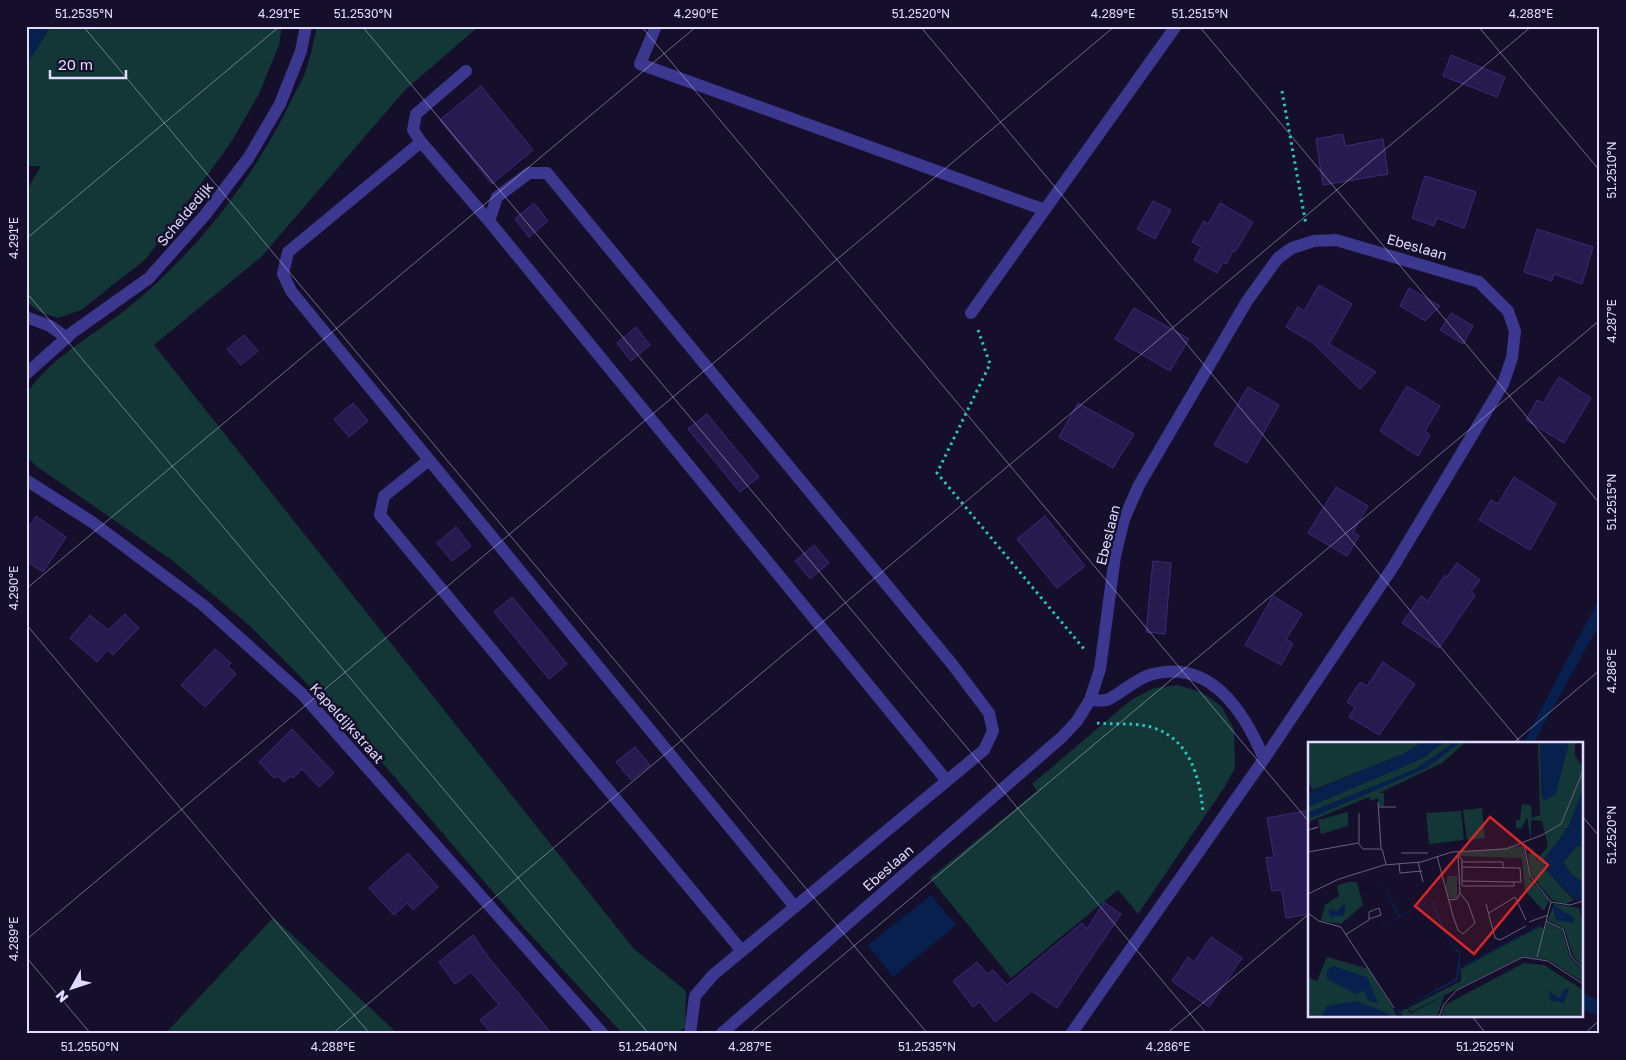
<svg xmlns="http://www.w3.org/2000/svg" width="1626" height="1060" viewBox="0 0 1626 1060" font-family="'Golos Text',sans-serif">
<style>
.green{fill:#123736}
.water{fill:#07204e}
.building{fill:#261a4f;stroke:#3c2a7c}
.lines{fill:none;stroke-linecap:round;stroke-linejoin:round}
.path{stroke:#28c6bf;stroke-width:3;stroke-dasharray:2.5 4;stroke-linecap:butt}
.minor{stroke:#3c378f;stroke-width:12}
.ticks{fill:none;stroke:#e0dbff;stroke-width:1;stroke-opacity:0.45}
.labels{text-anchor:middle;stroke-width:5;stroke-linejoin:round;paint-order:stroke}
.street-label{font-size:14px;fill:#e0dbff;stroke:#150f2c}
.inset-road{fill:none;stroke:#666180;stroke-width:1}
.view{fill:#d62828;fill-opacity:0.15;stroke:#d62828;stroke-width:2.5}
.inset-edge{fill:none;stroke:#e0dbff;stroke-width:2.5}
.neatline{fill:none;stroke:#e0dbff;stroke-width:2}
.ticks-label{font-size:12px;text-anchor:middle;fill:#e0dbff}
</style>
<rect width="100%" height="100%" fill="#150f2c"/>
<path class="green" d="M51,26H282L279,45L259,94L230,144L146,259L81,310L58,318L40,312L26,302V191L41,166H26V65Z
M317,26H479L405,90L261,257L154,345L634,949L686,991L685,1027L677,1034H623L524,928L361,738L251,627L173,561L36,466L26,456V394C51,358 90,337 124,311C193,256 250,184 289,105C295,92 303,80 307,67C311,54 314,40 317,26Z
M1178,685L1201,692L1221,706L1234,729L1235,768L1224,788L1138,914L1118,890L1011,978L930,878L1037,791L1032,784L1131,700L1154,688Z
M273,918H274L398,1034H165Z"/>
<path class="water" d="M26,26H51L26,65Z
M1600,597V623L1533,744H1523Z
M931,895L956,925L893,977L868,945Z
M1582,993L1600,1000V1016L1582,1009Z"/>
<path class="building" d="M1451,55L1505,77L1497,97L1443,76Z
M481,86L533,150L492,184L440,120Z
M1343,134L1345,146L1383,139L1388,174L1323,185L1316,139Z
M1425,176L1476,192L1464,228L1437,218L1434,226L1412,218Z
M1153,201L1171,210L1155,239L1137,229Z
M534,203L548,221L529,237L515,219Z
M1220,203L1253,222L1235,252L1233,251L1226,264L1223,262L1217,273L1194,260L1201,247L1192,242L1204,221L1208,224Z
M1537,229L1593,247L1582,284L1554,274L1552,281L1524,272Z
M1319,285L1352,304L1329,344L1376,372L1360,389L1313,343L1286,327L1298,307L1304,311Z
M1409,288L1440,306L1425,321L1400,306Z
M1134,308L1189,339L1170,371L1115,339Z
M1451,313L1473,326L1463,344L1440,330Z
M636,327L650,345L631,361L617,343Z
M244,335L258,351L241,365L227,349Z
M1559,377L1591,398L1564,443L1526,420L1537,400L1543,403Z
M1407,386L1440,406L1425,431L1430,435L1418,456L1380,431Z
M1248,387L1279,405L1247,463L1214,445Z
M353,403L368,421L349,437L334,419Z
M1078,403L1134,434L1113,468L1059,437Z
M707,414L759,477L740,492L688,429Z
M1514,477L1556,504L1530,550L1479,520L1491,500L1498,504Z
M1336,487L1368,506L1353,532L1359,536L1347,556L1308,533Z
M36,516L66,537L43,572L26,561V531Z
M1045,516L1085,566L1057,588L1017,539Z
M456,527L471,546L452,561L437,543Z
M814,545L829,563L810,579L795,561Z
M1153,561L1171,563L1165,634L1146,632Z
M1457,563L1480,580L1471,592L1475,595L1439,648L1402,623L1421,596L1428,601L1445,575L1447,577Z
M1273,596L1302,614L1286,639L1293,644L1281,665L1245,645Z
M512,597L567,664L549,679L494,612Z
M125,614L139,628L113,655L107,650L97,662L70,638L90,615L108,630Z
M215,649L231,663L228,666L236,674L205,707L181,685Z
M1383,662L1415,684L1379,735L1349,717L1355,707L1347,702L1360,682L1367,686Z
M292,729L334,773L319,787L302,769L293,778L291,776L284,782L277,776L274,778L259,762Z
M635,747L650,765L631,780L616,762Z
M1310,810V914L1286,918L1282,892L1280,890L1272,891L1266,858L1274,857L1267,818Z
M408,853L438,887L413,910L407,903L394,915L369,888Z
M1104,902L1121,914L1057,1008L1032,991L995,1022L980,1002L973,1007L953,981L977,962L987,974L993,970L1007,985L1082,923L1087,929Z
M473,935L489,958L552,1034H492L480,1020L499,1005L471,972L455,984L439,962Z
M1211,937L1242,958L1209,1007L1172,981L1188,957L1194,962Z"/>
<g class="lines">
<path class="path" d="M1282,91L1306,225
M978,330L990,364L937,473L1084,649
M1097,723C1116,725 1136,722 1154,728C1190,740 1200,778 1203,812"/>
<path class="minor" d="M656,26L640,64L1045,210
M421,142L413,130L416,114L466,71
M489,221L421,142L288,252L283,274L291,291L795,907
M971,313L1176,26
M26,317L50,326L67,338
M26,374L73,332L149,278L205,215L249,157L280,104L301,51L306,26
M429,460L384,496L380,515L742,951
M26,480L92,522L203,605L302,694L603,1034
M1090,700C1095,700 1101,701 1106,700C1116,698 1137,677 1153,674C1212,659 1245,713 1264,759
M690,1034L695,996L713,975L984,750L993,731L989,713L952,664L547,173H529L497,197L489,221L947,781
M721,1034L1062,737L1077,721L1090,700L1100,669L1115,556L1124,519L1139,485L1247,301L1278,258L1292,248L1314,241L1336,240L1479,282L1508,311L1515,331L1512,358L1503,384L1393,567L1264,759L1071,1034"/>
</g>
<path class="ticks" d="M83,26L928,1034M362,26L1207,1034M641,26L1310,823M920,26L1522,744M1199,26L1600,504M1478,26L1600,171M26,239L280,26M26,292L649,1034M26,589L697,26M26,624L370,1034M1512,744L1600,670M1582,816L1600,837M26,940L1115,26M26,957L91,1034M1472,1016L1486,1034M332,1034L1532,26M749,1034L1600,320M1166,1034L1310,913M1584,1034L1600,1020"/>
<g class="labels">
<g class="street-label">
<text transform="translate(185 214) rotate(-50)" y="5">Scheldedijk</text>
<text transform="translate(1417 247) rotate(16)" y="5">Ebeslaan</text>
<text transform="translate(1108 535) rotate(-76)" y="5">Ebeslaan</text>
<text transform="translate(347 723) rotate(48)" y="5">Kapeldijkstraat</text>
<text transform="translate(888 868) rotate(-41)" y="5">Ebeslaan</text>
</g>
</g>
<g transform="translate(1308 742)">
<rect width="275" height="275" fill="#150f2c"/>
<path d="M0,0H115L95,12L5,48L0,39ZM136,0H147L108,27L0,71V65L115,16ZM152,0H158L134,21L71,51H76V64H71L70,56L63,59L61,55L0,80V77L118,26ZM230,0H232L234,55L247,53L261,0H267V13L275,26V47L264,79L249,101L238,128L266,158L258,162L244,158L223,133L220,113L225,109L222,100L229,118L240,104L234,79L223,78V97L219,75L213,87L208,86V78H212L214,62L223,63L224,76L232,73ZM174,66L177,96L159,98L155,68ZM153,69L156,98L121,102L118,71ZM40,70V84L13,92L10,78ZM215,104L222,137L241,158L236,169L217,149L214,116L152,114L153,110ZM269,104L275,105V140L264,133L255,120ZM140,134H149V156H141L138,144ZM40,140H49L55,163L33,182L13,179L17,163L31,154L29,144ZM246,162L271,166L275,183V226L265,213L256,186L240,178ZM239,180L254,188L262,215L275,229V240L241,218L215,214L103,270L100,266L153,239V227L231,184L236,187ZM19,215L61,227L90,275H0V235L9,239ZM216,221L236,223L275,248V275H133L137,263ZM136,254L129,275H95L92,270L99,266L102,272Z" fill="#123736"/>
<path d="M115,0H136L115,16L0,65V51L95,12ZM147,0H152L118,26L0,77V71L108,27ZM232,0H261L247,53L235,60ZM275,47V105L269,104L255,120L264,133L275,140V156L269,159L238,128L236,122V116L260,86ZM74,139L92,174L117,161L125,159L137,191L148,207L152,208V225L232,183V185L153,226L149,239L92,268V275L87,266L90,269L148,236L151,210L148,209L136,191L123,159L44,200L75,184L74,181L76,183L90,175L74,140L66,142ZM35,162L38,163L36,173L22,175L21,167L30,169ZM245,163L265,175L266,181L248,178ZM25,224L59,235L70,261L61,259L56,249L48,252L19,237V228ZM256,247H261L256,261L243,259L241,249L251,256ZM48,259L81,272L84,275H13L19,264Z" fill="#07204e"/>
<path class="inset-road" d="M70,60L73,106M70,65H88M51,71V101M0,88L10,85L4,87M216,102L222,134L243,160L229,215M0,110L50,101L55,107H74L78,122M93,111H120M150,112L154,118V143L155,144H206V140L154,139M129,114L145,174L150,188L155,192L167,181L160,161L152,151M110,120L115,140M154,120H195V126M91,122L92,131L114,129M154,125L212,126L213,140H206M0,152L31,137L76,123L113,120L144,110L198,107L234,93L253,82L275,29M141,158L149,157L152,151L150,113M243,160L262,163L275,159M178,162L187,196L192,198L218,184M0,171L11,179L33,185L86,266M181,171L207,155L218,178M238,179L255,187L263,214L275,227M221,180L240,173M37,193L61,178V170L71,166L73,173L61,177M131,275L136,262L149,248L215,215L240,219L275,242"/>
<path class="view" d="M182,75L240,123L166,212L107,164Z"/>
<rect width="275" height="275" class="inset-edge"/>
</g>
<rect width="1626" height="1060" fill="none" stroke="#150f2c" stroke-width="55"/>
<g transform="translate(72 988) rotate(230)" stroke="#150f2c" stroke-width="4" paint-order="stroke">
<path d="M0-4L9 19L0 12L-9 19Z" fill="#e0dbff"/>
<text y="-8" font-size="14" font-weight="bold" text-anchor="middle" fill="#e0dbff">N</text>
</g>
<path d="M50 70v8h76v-8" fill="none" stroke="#e0dbff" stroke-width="2.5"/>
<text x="58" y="70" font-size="15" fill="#e0dbff" stroke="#150f2c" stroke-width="4" paint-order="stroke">20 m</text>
<rect x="28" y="28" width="1570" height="1004" class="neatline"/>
<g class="ticks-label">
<text x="84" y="18">51.2535°N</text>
<text x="279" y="18">4.291°E</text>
<text x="363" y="18">51.2530°N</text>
<text x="696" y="18">4.290°E</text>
<text x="921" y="18">51.2520°N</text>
<text x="1113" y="18">4.289°E</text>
<text x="1200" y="18">51.2515°N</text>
<text x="1531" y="18">4.288°E</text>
<text transform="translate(1612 170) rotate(-90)" y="4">51.2510°N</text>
<text transform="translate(14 238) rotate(-90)" y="4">4.291°E</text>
<text transform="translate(1612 321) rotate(-90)" y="4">4.287°E</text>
<text transform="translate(1612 502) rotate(-90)" y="4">51.2515°N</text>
<text transform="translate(14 588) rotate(-90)" y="4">4.290°E</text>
<text transform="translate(1612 671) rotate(-90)" y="4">4.286°E</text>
<text transform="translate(1612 835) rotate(-90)" y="4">51.2520°N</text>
<text transform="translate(14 939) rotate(-90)" y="4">4.289°E</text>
<text x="90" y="1051">51.2550°N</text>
<text x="333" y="1051">4.288°E</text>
<text x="648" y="1051">51.2540°N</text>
<text x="750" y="1051">4.287°E</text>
<text x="927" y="1051">51.2535°N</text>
<text x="1168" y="1051">4.286°E</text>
<text x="1485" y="1051">51.2525°N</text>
</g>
</svg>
